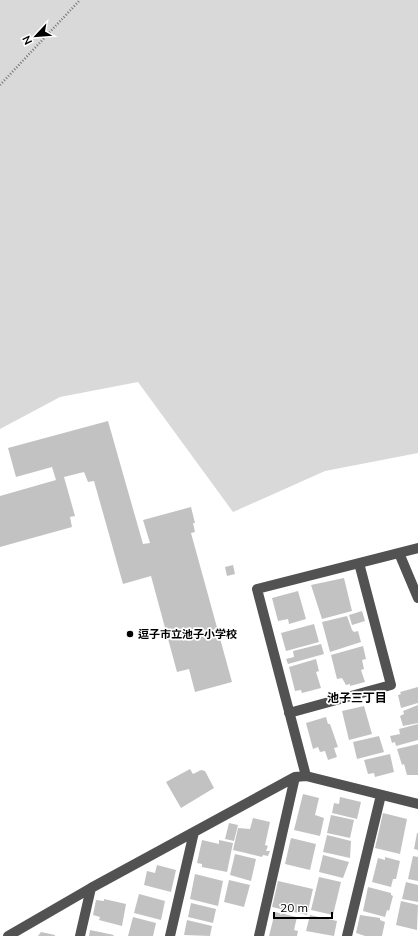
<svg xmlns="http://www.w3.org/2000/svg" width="418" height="936" viewBox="0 0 418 936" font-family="Mulish,'Noto Sans JP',sans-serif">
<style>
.green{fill:#d9d9d9}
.building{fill:#c2c2c2}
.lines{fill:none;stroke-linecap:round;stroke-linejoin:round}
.path{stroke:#747474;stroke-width:2.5;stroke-dasharray:1 2;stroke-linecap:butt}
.minor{stroke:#525252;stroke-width:10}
.poi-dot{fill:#000;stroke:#fff;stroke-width:1.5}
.labels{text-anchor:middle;stroke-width:3.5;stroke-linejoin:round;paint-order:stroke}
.poi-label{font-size:11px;font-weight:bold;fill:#000;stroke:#fff;text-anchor:start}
.neighbourhood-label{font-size:12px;font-weight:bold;fill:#000;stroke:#fff}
</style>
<rect width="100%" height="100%" fill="#fff"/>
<path class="green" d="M0,0H418V453L325,471L233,512L138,382L60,397L0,429Z"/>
<path class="building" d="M108,421L143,544L150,543L143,520L191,507L195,523H193L195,532L191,533L232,682L195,692L189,669L177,672L151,576L123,584L94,481L88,482L84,472L64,477L75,516L70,517L72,527L0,547V496L56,480L52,467L16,477L8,448Z
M233,565L235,574L227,576L225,567Z
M344,578L352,611L322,619L311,585Z
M298,591L306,619L289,624L288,619L278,621L272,598Z
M362,611L365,621L352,625L349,615Z
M347,616L352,630L354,632L358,631L361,642L330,652L322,622Z
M314,624L319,642L286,651L281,633Z
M321,644L324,654L288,664L286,659L294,657L293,651Z
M363,646L366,659L362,660L364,669L361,670L365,682L350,686V684L346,685L342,678L337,679L331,655Z
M316,659L319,671L316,672L321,688L302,693L301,690L295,691L289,667Z
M418,687V703L401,708L398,695L401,694L400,692Z
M418,705V723L403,726L400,716L404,714L403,711Z
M364,706L372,734L349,740L342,711Z
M326,717L328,724H330L338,747L334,748L337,757L328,760L325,751L320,752L318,747L313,749L306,723Z
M418,724V740L396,746L395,742L392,743L390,736L400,734L399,729Z
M379,736L384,752L357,759L353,742Z
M418,744V775H407L404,764L402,765L397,749Z
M390,754L394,772L375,777L374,773L368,774L364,760Z
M190,769L193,774L201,770L205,771L214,788L181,808L166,782Z
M303,794L319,798L315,815L324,818L320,836L294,830Z
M340,797L361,802L357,819L332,813L334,803L339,804Z
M383,813L407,819L400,854L375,848Z
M331,815L354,820L350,838L327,833Z
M253,818L270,822L265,845L268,846L266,851H270L268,856L263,855L262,857L233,850L238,828L250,829Z
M229,823L238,825L234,841L225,839Z
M417,833H418V850L414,849Z
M327,835L351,841L350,858L323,852Z
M291,838L316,844L310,870L285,864Z
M202,840L219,844V840L233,843L227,872L202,867V864L197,863Z
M235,854L256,859L251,881L230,875Z
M323,855L349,862L343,878L319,872Z
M413,856L418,857V881L408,879Z
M385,857L400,861L396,879H393L391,887L372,882L378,858L385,860Z
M157,865L176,870L171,892L144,885L147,871L155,873Z
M195,874L223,881L218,906L190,899Z
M319,877L341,882L333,915L311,910Z
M229,880L250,885L244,907L224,902Z
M278,881L313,889L307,915L272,907Z
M406,882L418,885V902L402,899Z
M368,887L391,893V895L393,896L389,911L387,910L385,917L363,911Z
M139,894L165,901L161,920L134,913Z
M104,899L126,904L122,926L99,920L100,917L93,915L96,900L104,901Z
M401,901L418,905L417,930L396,925Z
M191,903L216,909L213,923L188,917Z
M275,912L297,917L294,930L298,931L297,936H269Z
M310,915L337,921L334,936L306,931Z
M360,915L380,918V920L385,922L382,936H365L356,933Z
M133,917L156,923L153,936H128Z
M187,920L212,926L210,936L184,935Z
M90,930L114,935L113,936H89Z
M41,932L55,935V936H38Z"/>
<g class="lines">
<path class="path" d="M0,85L80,0"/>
<path class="minor" d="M399,553L418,598
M289,713L391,685L359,563
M306,776L257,589L418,548
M8,936L91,888L295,777L306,776L418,804
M80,936L91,888
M170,936L194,832
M259,936L295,777
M347,936L381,795"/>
</g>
<circle class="poi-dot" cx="130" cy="634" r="4"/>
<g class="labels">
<g class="poi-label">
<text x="138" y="638">逗子市立池子小学校</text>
</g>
<g class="neighbourhood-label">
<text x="357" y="702">池子三丁目</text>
</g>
</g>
<g transform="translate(36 36) rotate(244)" stroke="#ffffff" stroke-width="3" paint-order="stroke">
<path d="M0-3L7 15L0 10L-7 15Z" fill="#000000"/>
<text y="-6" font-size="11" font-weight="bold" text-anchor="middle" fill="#000000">N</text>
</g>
<path d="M274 912v6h58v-6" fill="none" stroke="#000000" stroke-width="2"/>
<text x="280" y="912" font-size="12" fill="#000000" stroke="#ffffff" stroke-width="3" paint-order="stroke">20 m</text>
</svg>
